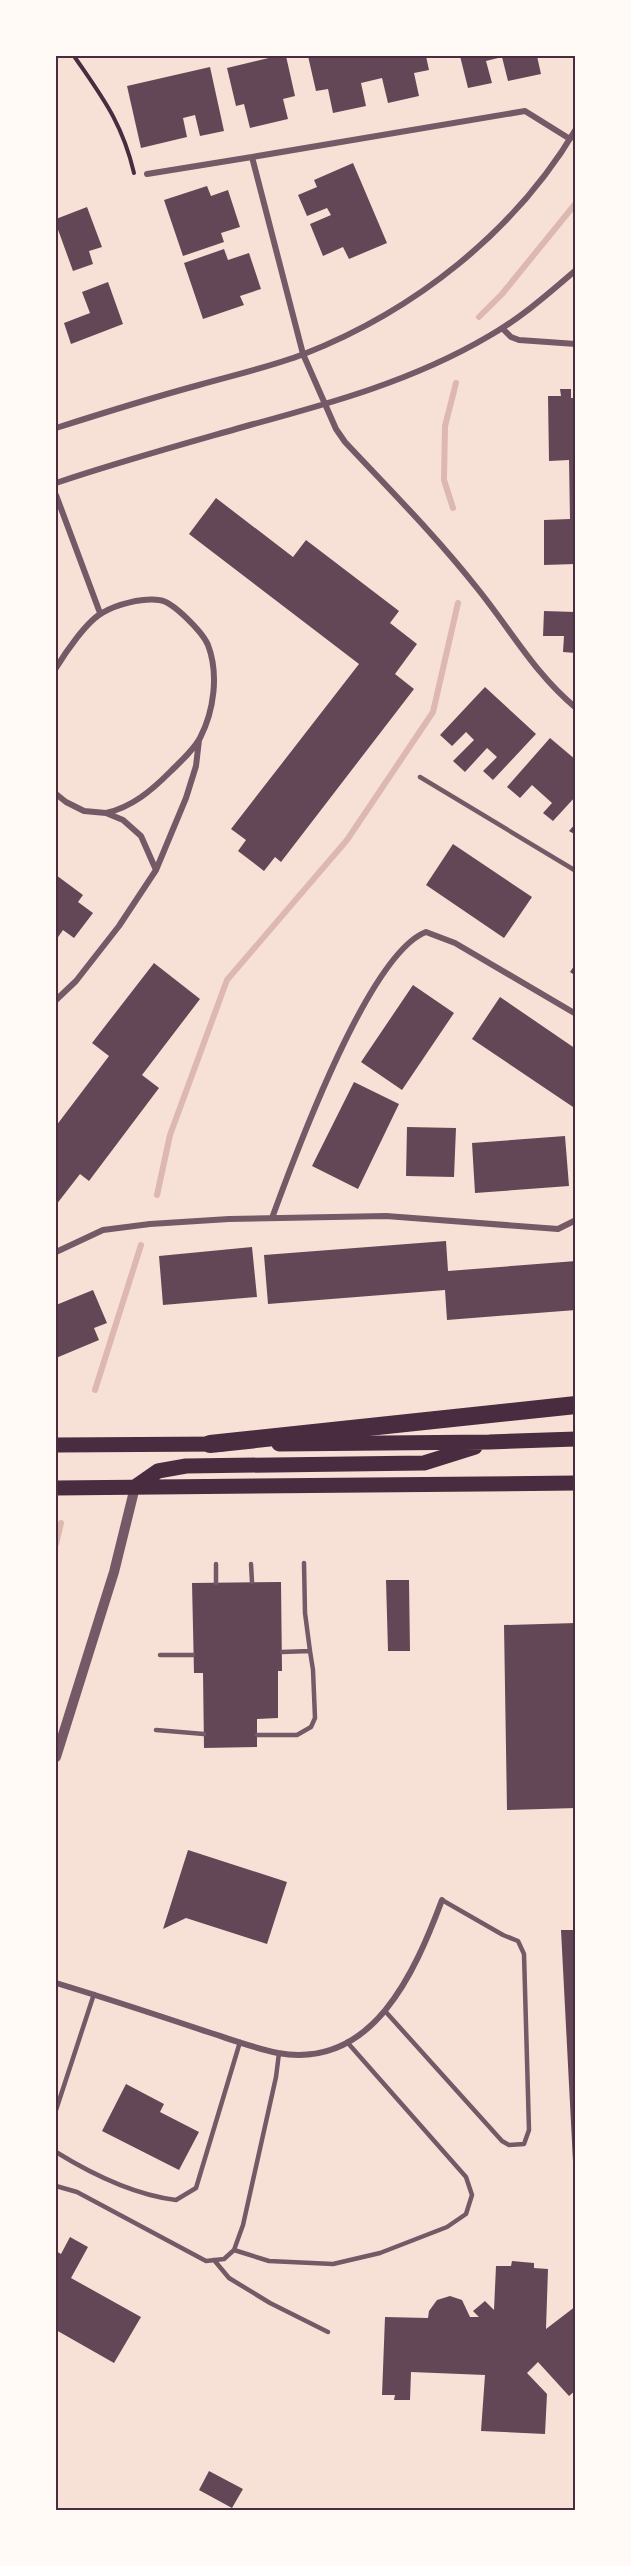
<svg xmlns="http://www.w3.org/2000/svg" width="631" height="2566" viewBox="0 0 631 2566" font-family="'Varela Round',sans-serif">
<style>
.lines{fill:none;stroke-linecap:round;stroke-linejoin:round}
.stream{stroke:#dcb8b0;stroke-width:6}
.building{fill:#644757}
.path{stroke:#4a2c40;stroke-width:4}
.service{stroke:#755966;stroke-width:4.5}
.minor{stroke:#755966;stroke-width:6}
.tertiary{stroke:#755966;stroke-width:10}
.primary{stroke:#4a2c40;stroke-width:15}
.motorway{stroke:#4a2c40;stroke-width:18}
.neatline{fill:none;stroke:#4a2c40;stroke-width:2}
</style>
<rect width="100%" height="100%" fill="#f7e1d7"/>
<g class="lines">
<path class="stream" d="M479,317L502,294L576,203
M453,508L444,480L445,426L456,383
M157,1195L170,1135L227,980L347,840L433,712L458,603
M95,1390L141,1245
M56,1544L61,1523"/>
</g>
<path class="building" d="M277,56H286L295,96L283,99L288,119L250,128L244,104L236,106L227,68Z
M308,56H426L429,70L414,73L419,96L388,103L382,78L361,83L366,106L333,113L328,89L316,91Z
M460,56H537L541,74L508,81L502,57L486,61L492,83L468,88Z
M210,67L224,131L200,136L195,115L183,118L187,137L141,148L127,86Z
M353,163L387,243L349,259L343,247L323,256L310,224L331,215L327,208L307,216L298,195L317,187L314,180Z
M207,186L211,196L228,190L240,227L221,233L224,242L183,256L164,200Z
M87,207L102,247L89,251L93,264L73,271L56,224V219Z
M224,249L228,260L249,253L261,289L240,296L244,305L203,319L184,263Z
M108,282L123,324L71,344L64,323L90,313L82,292Z
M560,389H571V398H576V564L544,565V520L570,519L569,460L549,461L548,396H561Z
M216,498L293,557L306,540L399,611L390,623L417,644L395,674L414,689L281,862L275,857L264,871L238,851L246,840L231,829L359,664L189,534Z
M544,611L576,612V653L563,652L564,636H543Z
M485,687L536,734L493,780L483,771L497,757L487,748L465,772L453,761L474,740L466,732L452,746L440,735Z
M550,738L576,760V796L553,821L543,813L552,803L532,785L520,798L507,787Z
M576,823V835L569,831Z
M453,844L532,897L504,938L426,885Z
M56,875L83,895L78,902L93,913L74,938L63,930L56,940Z
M154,963L200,999L142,1075L159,1088L89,1181L80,1174L56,1205V1126L109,1056L92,1043Z
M576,963V976L570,972Z
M413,985L454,1013L402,1090L361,1062Z
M500,997L576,1049V1109L472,1039Z
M354,1082L399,1104L358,1189L312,1166Z
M407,1127L456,1128L454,1177L406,1176Z
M565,1136L569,1186L475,1193L472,1143Z
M446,1241L448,1271L576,1261V1310L447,1320L445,1290L268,1304L264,1255Z
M252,1247L257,1297L163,1305L159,1256Z
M93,1290L107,1323L94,1328L99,1340L56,1358V1305Z
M386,1580H409L410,1651H388Z
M281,1582L282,1671H278V1718L257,1719V1747L204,1748L203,1673H194L192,1583Z
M576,1623V1808L507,1810L504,1625Z
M188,1850L287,1882L267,1944L186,1918L163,1929Z
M561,1930H576V2181H574Z
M126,2084L164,2104L160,2112L199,2132L179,2170L102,2131Z
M70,2237L88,2247L71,2278L141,2317L114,2363L56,2330V2251L61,2254Z
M512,2261L534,2263V2268L548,2269L546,2329L576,2306V2390L569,2396L538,2362L527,2373L547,2394L545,2434L481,2431L485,2375L411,2372L410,2400H394L395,2395H382L385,2317L428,2318L429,2311L437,2300L450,2296L462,2300L470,2317H479L473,2311L485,2301L494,2310L496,2266H511Z
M209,2471L243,2489L232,2508L199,2490Z"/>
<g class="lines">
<path class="path" d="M74,56C102,97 122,122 134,173"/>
<path class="service" d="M420,777L576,871
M216,1564V1583
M251,1564L252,1582
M282,1652L310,1651L305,1613L304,1563
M160,1655H193
M156,1730L204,1734
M257,1735H297L311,1727L315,1718L313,1670L310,1651
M385,2011L502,2141L509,2145L524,2144L529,2130L524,1954L518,1941L503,1935L442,1900
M56,2110L94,1994
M56,2152C90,2173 135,2195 176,2200L196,2188L240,2042
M56,2186L77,2192L206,2261L224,2259L234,2250L243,2225L276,2077L279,2053
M234,2250L269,2261L333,2264L380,2253L447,2227L466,2214L472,2195L466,2177L347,2042
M214,2260L229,2278L270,2303L328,2332"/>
<path class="minor" d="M570,139L525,111L252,157L303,354L336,429L345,442C390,490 436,536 477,588C511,630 534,673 576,708
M147,174L252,157
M502,328L511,337L519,340L576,344
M56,428C103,413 151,398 199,385C234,375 270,367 304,354C414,311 515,232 576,129
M56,483C118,462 180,445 243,427C328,404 413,381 489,336C521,318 548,294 576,270
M56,495L100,613
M56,668C65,653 87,621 102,613C117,604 142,598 159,600C173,601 203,633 208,645C219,674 214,711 200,738C193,751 180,762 170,772C151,791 132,807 106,813
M56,794L66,802L84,811L106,813L123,820L141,836L156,870
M56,1000L76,981L119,926L156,870L186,798L196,766L199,740
M272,1218C294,1158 368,954 426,932L455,943L576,1014
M56,1252L103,1230L150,1224L229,1219L386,1216L558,1229L576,1220
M56,1983C106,1998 157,2015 208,2032C230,2039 254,2048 278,2053C373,2070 415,1972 442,1900"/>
<path class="tertiary" d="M56,1757L114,1572L135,1487"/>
<path class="primary" d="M279,1444L489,1442L576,1439
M56,1445L222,1444
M135,1487L158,1471L186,1466L424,1463L475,1447
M56,1488L576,1483"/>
<path class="motorway" d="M210,1444L576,1405"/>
</g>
<rect width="631" height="2566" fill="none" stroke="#fffaf5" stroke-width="114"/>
<rect x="57" y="57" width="517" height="2452" class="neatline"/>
</svg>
